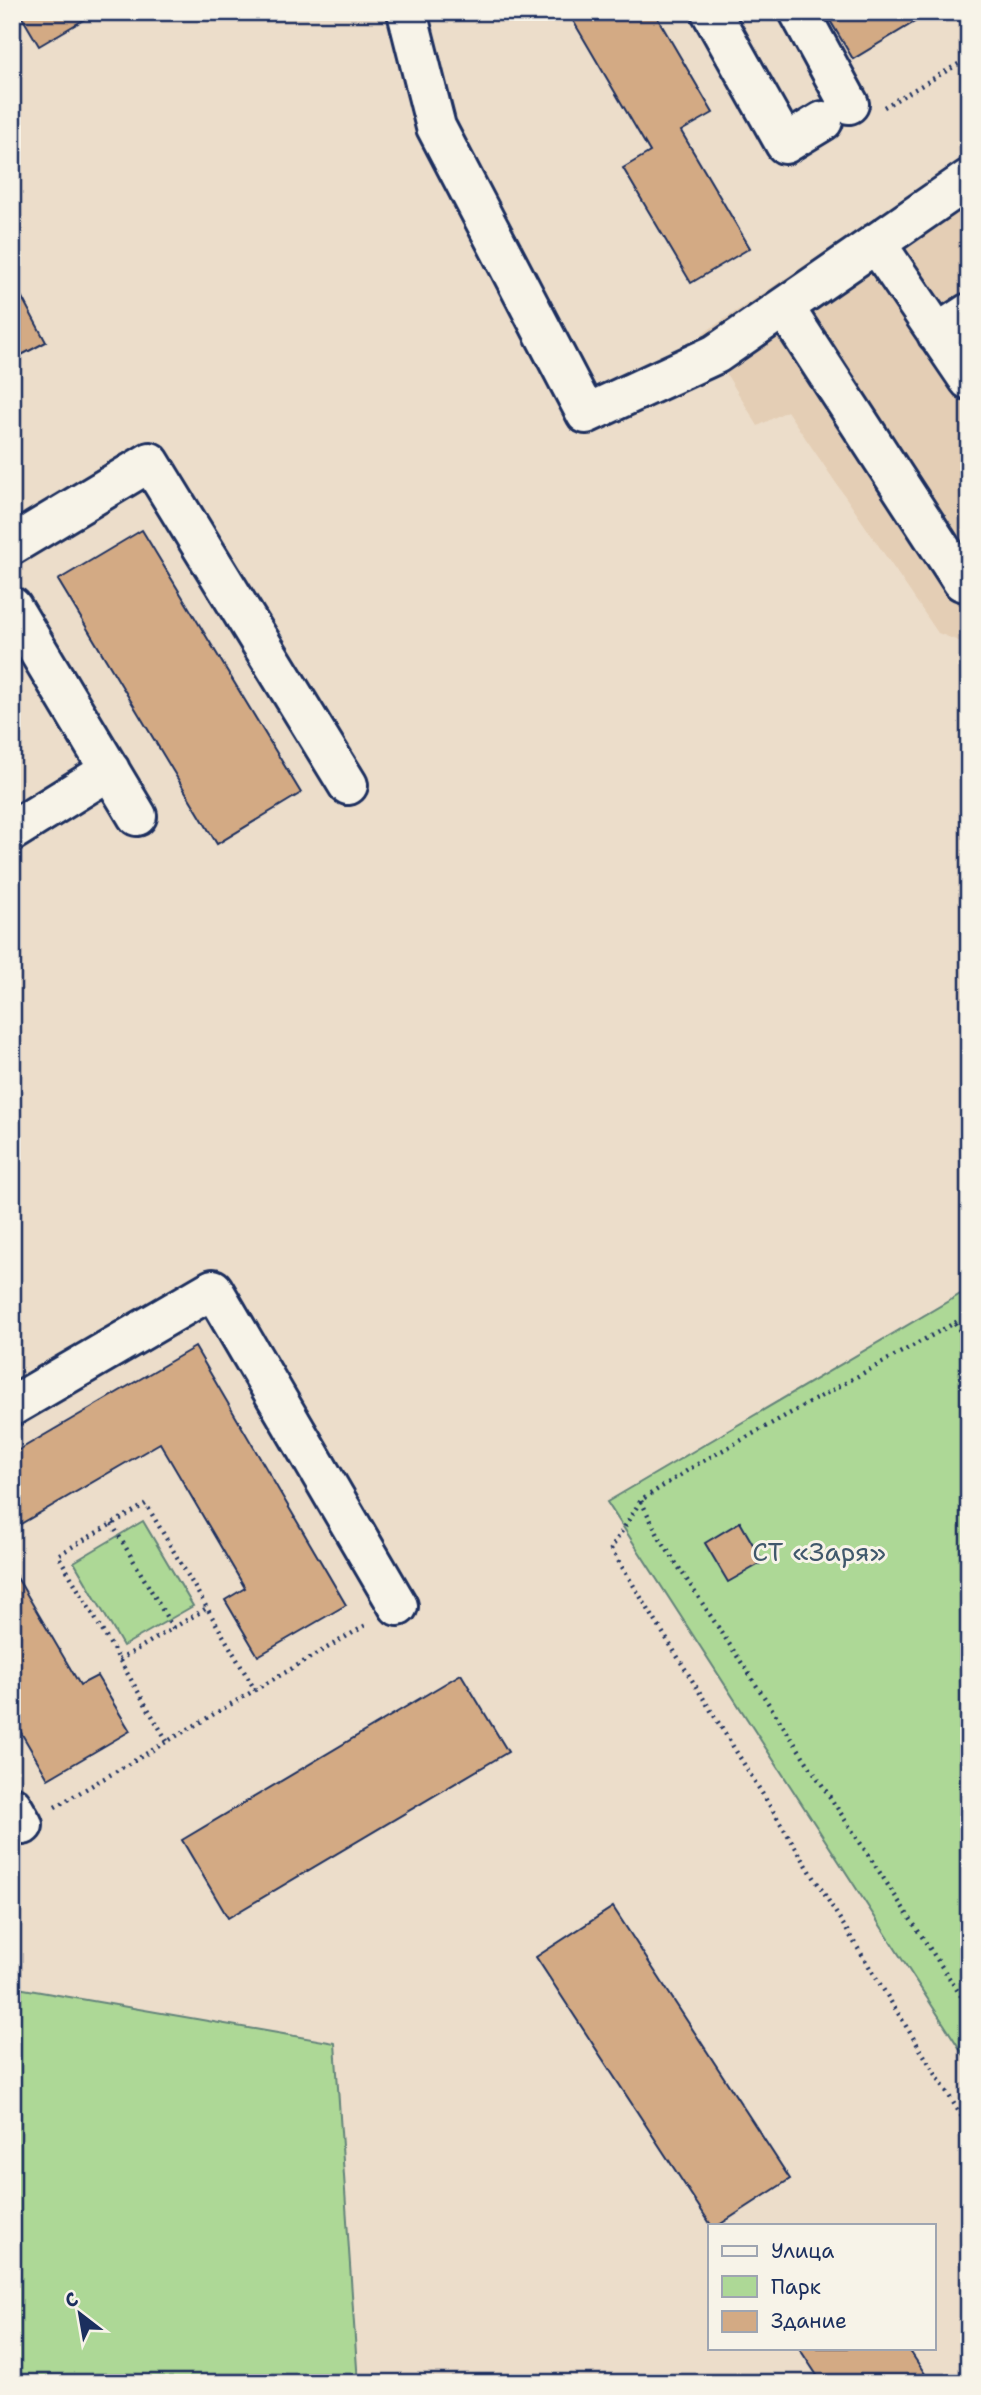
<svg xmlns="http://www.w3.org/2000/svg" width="981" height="2395" viewBox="0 0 981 2395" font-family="'Shantell Sans',sans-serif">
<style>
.built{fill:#e4ceb5}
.green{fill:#add896;stroke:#64847a;stroke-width:2}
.building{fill:#d3aa84;stroke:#1b2f5e;stroke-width:2}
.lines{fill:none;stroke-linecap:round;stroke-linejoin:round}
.minor-casing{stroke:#1b2f5e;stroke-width:44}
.path{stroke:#1b2f5e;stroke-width:4.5;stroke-dasharray:2 5;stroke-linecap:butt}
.minor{stroke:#f7f3e8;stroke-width:38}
.labels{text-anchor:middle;stroke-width:6;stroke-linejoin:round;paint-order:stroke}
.park-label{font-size:26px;fill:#40596c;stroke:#f7f3e8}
</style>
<rect width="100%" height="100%" fill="#ecddca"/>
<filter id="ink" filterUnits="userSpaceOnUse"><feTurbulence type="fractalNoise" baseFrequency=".0143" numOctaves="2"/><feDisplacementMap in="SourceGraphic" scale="14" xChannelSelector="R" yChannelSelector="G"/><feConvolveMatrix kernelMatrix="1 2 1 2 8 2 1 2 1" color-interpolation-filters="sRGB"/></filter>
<g filter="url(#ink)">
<path class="built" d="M969,156V645L938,633L787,411L758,426L702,334Z"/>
<path class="green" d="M969,1289V2063L607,1502Z
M143,1521L193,1606L123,1646L74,1562Z
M12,1987L335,2043L358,2383H12Z"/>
<path class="building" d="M19,12H94L95,13L39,46Z
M568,12H654L713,113L681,131L750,248L691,283L623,168L650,152Z
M825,12H931L853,59Z
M18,290L46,342L12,360V293Z
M142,530L301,793L217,844L58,580Z
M195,1347L346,1605L258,1656L225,1600L245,1588L160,1443L12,1529V1454Z
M740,1522L763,1562L728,1582L705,1543Z
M12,1569L80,1685L97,1676L130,1731L48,1779L12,1717Z
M461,1674L508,1752L228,1918L182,1840Z
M613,1907L790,2179L719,2225H711L536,1957Z
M799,2348H908L931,2383H822Z"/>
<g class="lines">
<defs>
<path id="minor" d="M407,12L436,127L586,414L716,354L969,179
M711,12L785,144L823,121
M799,12L849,104
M876,243L969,380
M784,307L962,581L969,583
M937,334L969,313
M12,545L150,462L348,785
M12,607L137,816
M12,831L110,770
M12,1406L213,1289L398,1606
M12,1806L23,1825"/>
</defs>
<use href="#minor" class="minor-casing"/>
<path class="path" d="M884,107L969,58
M969,1315L696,1465L641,1500L611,1549L969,2128
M955,1323L969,1345
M641,1501L660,1539L969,2008
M112,1524L173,1628
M119,1660L207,1608
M167,1741L58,1555L146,1504L255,1690
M55,1807L368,1624"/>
<use href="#minor" class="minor"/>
</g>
</g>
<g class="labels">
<g class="park-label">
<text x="819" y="1561">СТ «Заря»</text>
</g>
</g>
<rect width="981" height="2395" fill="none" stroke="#f7f3e8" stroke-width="42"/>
<rect x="21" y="21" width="939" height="2353" fill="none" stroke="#1b2f5e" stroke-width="2.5" filter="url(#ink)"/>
<rect x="708" y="2224" width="228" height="126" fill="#f7f3e8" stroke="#9fa5b1" stroke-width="2"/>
<rect x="722" y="2246" width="35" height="10" fill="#f7f3e8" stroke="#9fa5b1" stroke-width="2"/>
<text x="771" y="2258" font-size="21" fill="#1b2f5e">Улица</text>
<rect x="722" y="2276" width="35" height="21" fill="#add896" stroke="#9fa5b1" stroke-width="2"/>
<text x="771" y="2294" font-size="21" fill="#1b2f5e">Парк</text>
<rect x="722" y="2311" width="35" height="21" fill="#d3aa84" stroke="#9fa5b1" stroke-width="2"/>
<text x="771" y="2328" font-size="21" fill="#1b2f5e">Здание</text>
<g transform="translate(80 2314) rotate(329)" stroke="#f7f3e8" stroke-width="5" paint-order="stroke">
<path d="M0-5L12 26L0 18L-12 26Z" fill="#1b2f5e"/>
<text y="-10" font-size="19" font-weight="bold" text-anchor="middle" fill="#1b2f5e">С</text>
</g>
</svg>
